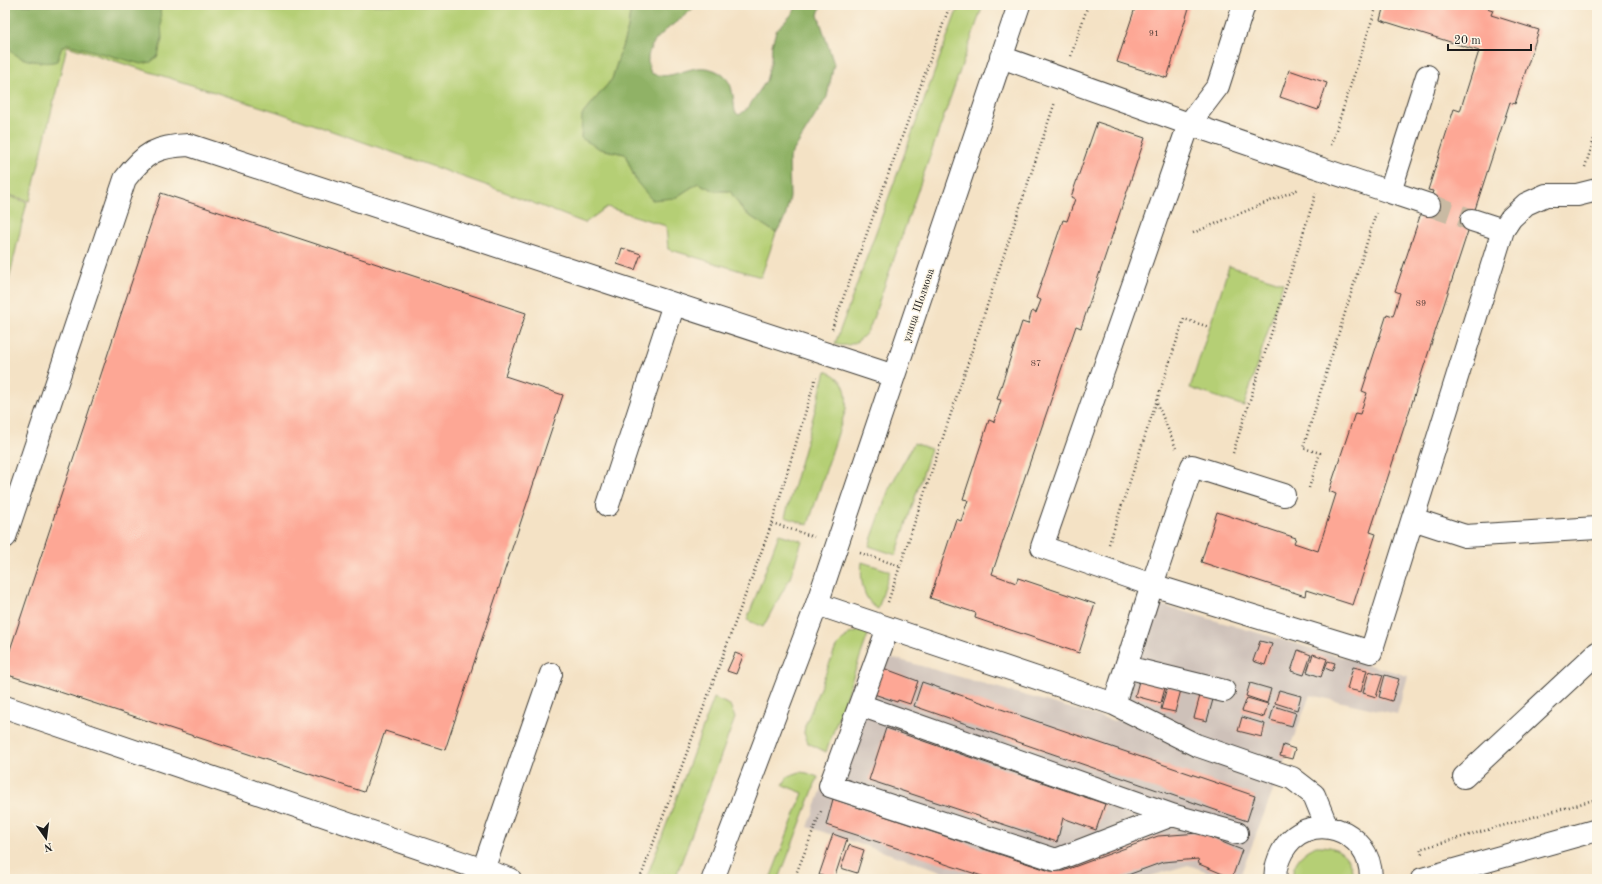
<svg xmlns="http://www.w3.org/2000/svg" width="1602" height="884" viewBox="0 0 1602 884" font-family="'Old Standard TT',serif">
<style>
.industrial{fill:#cec1b9}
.green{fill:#b5cf74;stroke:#687648}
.forest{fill:#90b266;stroke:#566741}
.building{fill:#fda795}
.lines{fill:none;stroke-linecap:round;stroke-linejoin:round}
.minor-tunnel{stroke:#c9baa3;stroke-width:22;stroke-dasharray:22 11;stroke-linecap:butt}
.minor-casing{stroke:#3c3a35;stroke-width:24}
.path{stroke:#3c3a35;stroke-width:2.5;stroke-dasharray:1 3;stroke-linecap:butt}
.minor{stroke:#fff;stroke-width:22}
.labels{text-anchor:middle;stroke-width:3;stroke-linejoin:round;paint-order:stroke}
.number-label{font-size:9px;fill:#543f3a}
.street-label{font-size:11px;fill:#1c1c1c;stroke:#fcf5e5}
</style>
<rect width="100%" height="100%" fill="#fcf5e5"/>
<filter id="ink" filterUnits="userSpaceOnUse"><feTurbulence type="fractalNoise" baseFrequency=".025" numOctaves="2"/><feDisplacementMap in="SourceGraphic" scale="8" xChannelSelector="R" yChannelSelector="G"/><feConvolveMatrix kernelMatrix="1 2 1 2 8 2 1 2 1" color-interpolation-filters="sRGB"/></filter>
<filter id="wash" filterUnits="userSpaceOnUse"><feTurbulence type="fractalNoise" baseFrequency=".012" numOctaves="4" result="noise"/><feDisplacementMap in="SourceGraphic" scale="16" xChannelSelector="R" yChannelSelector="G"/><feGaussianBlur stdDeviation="0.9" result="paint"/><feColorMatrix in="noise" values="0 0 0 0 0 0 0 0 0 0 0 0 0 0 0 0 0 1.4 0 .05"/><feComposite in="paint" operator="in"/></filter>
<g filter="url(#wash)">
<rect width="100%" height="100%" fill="#f4e2c5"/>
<path class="industrial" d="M1154,603L1408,676L1397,714L1310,695L1239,879H1229L1188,865L1141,879H966L808,827L868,660L879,654L1115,721Z"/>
<path class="green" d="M5,5H631L628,28L612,79L582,115L600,149L625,154L636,181L675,198L698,183L715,191H730L744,212L776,233L761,277L668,249L666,226L607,207L585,223L494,188L278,112L67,46L30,201L5,194Z
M959,5H983L870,327C863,340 850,349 835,344Z
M5,195L27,202L5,296Z
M1229,266L1283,283L1244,406L1190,388Z
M826,371C844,379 848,389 846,409L808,525L785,517Z
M914,443L931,449L896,555L869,546L889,489Z
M779,534L802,541L790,578L763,627L747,620Z
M862,562L890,571L878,609C862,600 860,578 862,562Z
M863,630L869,632L826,752L808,743L804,733L805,726L836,647L849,634Z
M714,698L730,705L735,718L675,879H646Z
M800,772L807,773L818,777L779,879H770L803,793L783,785L788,776Z
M1316,846C1339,845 1352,856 1353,879H1293C1291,863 1303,852 1316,846Z"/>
<path class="forest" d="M5,5H160L162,39L158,56L151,62L141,64L67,44L62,47L57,61C48,64 41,62 32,61C0,55 5,33 5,5Z
M631,5H696C679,25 636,40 651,73C674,84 693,57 720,73C726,77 731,83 732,91C734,98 734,105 735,112L739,115L747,109L766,81L771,62L772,45L776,31L793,13L797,5H821L818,15L834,64L827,97L789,158L790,197L785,218L776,233L744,212L730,191H715L698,183L675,198L652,200L636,181L625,154L600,149L581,138L582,115L612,79L628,28Z"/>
<g id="blocks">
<path class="building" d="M1136,5H1190L1167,78L1117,62Z
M1384,5H1478L1493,10L1491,15L1539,30L1515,104L1510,102L1370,532L1376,534L1353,605L1306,590L1305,596L1201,562L1217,512L1296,538L1294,543L1318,551L1336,494L1329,491L1355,413L1360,414L1367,393L1362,391L1387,314L1393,316L1400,293L1395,291L1421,213L1426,214L1433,191L1428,190L1454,109L1460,111L1479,51L1380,20Z
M1289,70L1327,83L1318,110L1280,97Z
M1097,122L1145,138L1081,328L1076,326L992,574L1016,583L1018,578L1095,604L1079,653L975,618L976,613L930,598L956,519L961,521L968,500L963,499L989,420L994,422L1001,400L997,399L1022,322L1028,324L1032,311L1036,313L1041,300L1036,298L1063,220L1067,221L1075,199L1071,197Z
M161,193L526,313L505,376L563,395L445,750L385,731L364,792L5,674V665Z
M622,248L641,254L635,270L617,264Z
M1260,641L1272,644L1265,665L1253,661Z
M1298,650L1311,655L1304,675L1291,671Z
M735,653L743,656L736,674L727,671Z
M1313,654L1327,659L1321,677L1307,672Z
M1328,661L1335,663L1332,671L1325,668Z
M1353,667L1367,670L1361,692L1347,689Z
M883,668L918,681L910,704L898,700L897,702L874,694Z
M1369,671L1383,675L1376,697L1363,693Z
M1385,675L1399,679L1392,701L1379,697Z
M1140,677L1166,684L1161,703L1135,696Z
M922,682L1255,796L1247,821L914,706Z
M1250,683L1271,689L1267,703L1246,696Z
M1167,687L1181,690L1175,712L1161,709Z
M1279,690L1301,696L1297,710L1275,703Z
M1201,692L1214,696L1207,721L1194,718Z
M1247,698L1268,704L1264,717L1242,711Z
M1274,706L1296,713L1292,726L1270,720Z
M1242,717L1265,724L1262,737L1238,731Z
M886,728L1105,804L1096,830L1063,818L1057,842L869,780Z
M1283,745L1295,749L1292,759L1280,756Z
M833,799L1050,871H1063L1158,836L1199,833L1242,850L1232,878L1199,864L1198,859L1163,862L1117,879H991L826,825Z
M833,834L847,839L834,879L819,875Z
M849,845L864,850L857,873L841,868Z"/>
</g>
</g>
<g filter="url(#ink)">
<use href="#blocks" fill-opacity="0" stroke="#3c3a35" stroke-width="1"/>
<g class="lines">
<path class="minor-tunnel" d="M1429,205L1472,220"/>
<defs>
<path id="minor" d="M1244,5L1218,86L1189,124L1042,547L1152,585L1192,466L1284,495
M1001,57L1189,124L1390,192L1427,76
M1390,192L1429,205
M1472,220L1503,230
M608,505L674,304
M1413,519L1465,536L1597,528
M5,537L125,179C145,153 156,146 189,145L894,376
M817,604L1114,704L1152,585L1371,652L1503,230L1511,218L1526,204L1546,195H1577L1597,190
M888,628L830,786L1056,860L1172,815
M1126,667L1224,691
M1114,704L1196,745L1292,778L1314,795L1327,827
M860,705L1172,815L1237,833
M5,707L510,879
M1464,777L1597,653
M483,870L551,674
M713,879L817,604L1019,5
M1276,879C1274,870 1278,860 1282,852C1307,807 1372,828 1371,879
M1422,879L1597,830"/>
</defs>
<use href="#minor" class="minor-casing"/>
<path class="path" d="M1071,56L1088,5
M1331,145L1377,5
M1585,167L1597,130
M1193,233L1299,189
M832,329L950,5
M1157,403L1176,448
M1233,453L1316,193
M1309,488L1320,453L1303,448L1376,213
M772,523L814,537
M1109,544L1184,319L1209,327
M860,553L900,566
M888,602L1055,102
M1422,854L1420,849L1597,799
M640,879L772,523L816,377
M794,879L822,809"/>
<use href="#minor" class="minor"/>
</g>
</g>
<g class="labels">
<g class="number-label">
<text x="1154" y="36">91</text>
<text x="1421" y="306">89</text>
<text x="1036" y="366">87</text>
</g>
<g class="street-label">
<text transform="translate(918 305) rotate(-71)" y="4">улица Шолмова</text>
</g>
</g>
<rect width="1602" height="884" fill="none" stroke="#fcf5e5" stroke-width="20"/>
<g transform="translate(46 838) rotate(166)" stroke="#fcf5e5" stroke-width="3" paint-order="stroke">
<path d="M0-3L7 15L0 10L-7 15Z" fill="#1c1c1c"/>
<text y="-6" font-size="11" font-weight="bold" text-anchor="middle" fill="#1c1c1c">N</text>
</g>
<path d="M1448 44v6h83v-6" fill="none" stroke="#1c1c1c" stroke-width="2"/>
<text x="1454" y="44" font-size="12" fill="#1c1c1c" stroke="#fcf5e5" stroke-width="3" paint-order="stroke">20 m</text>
</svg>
